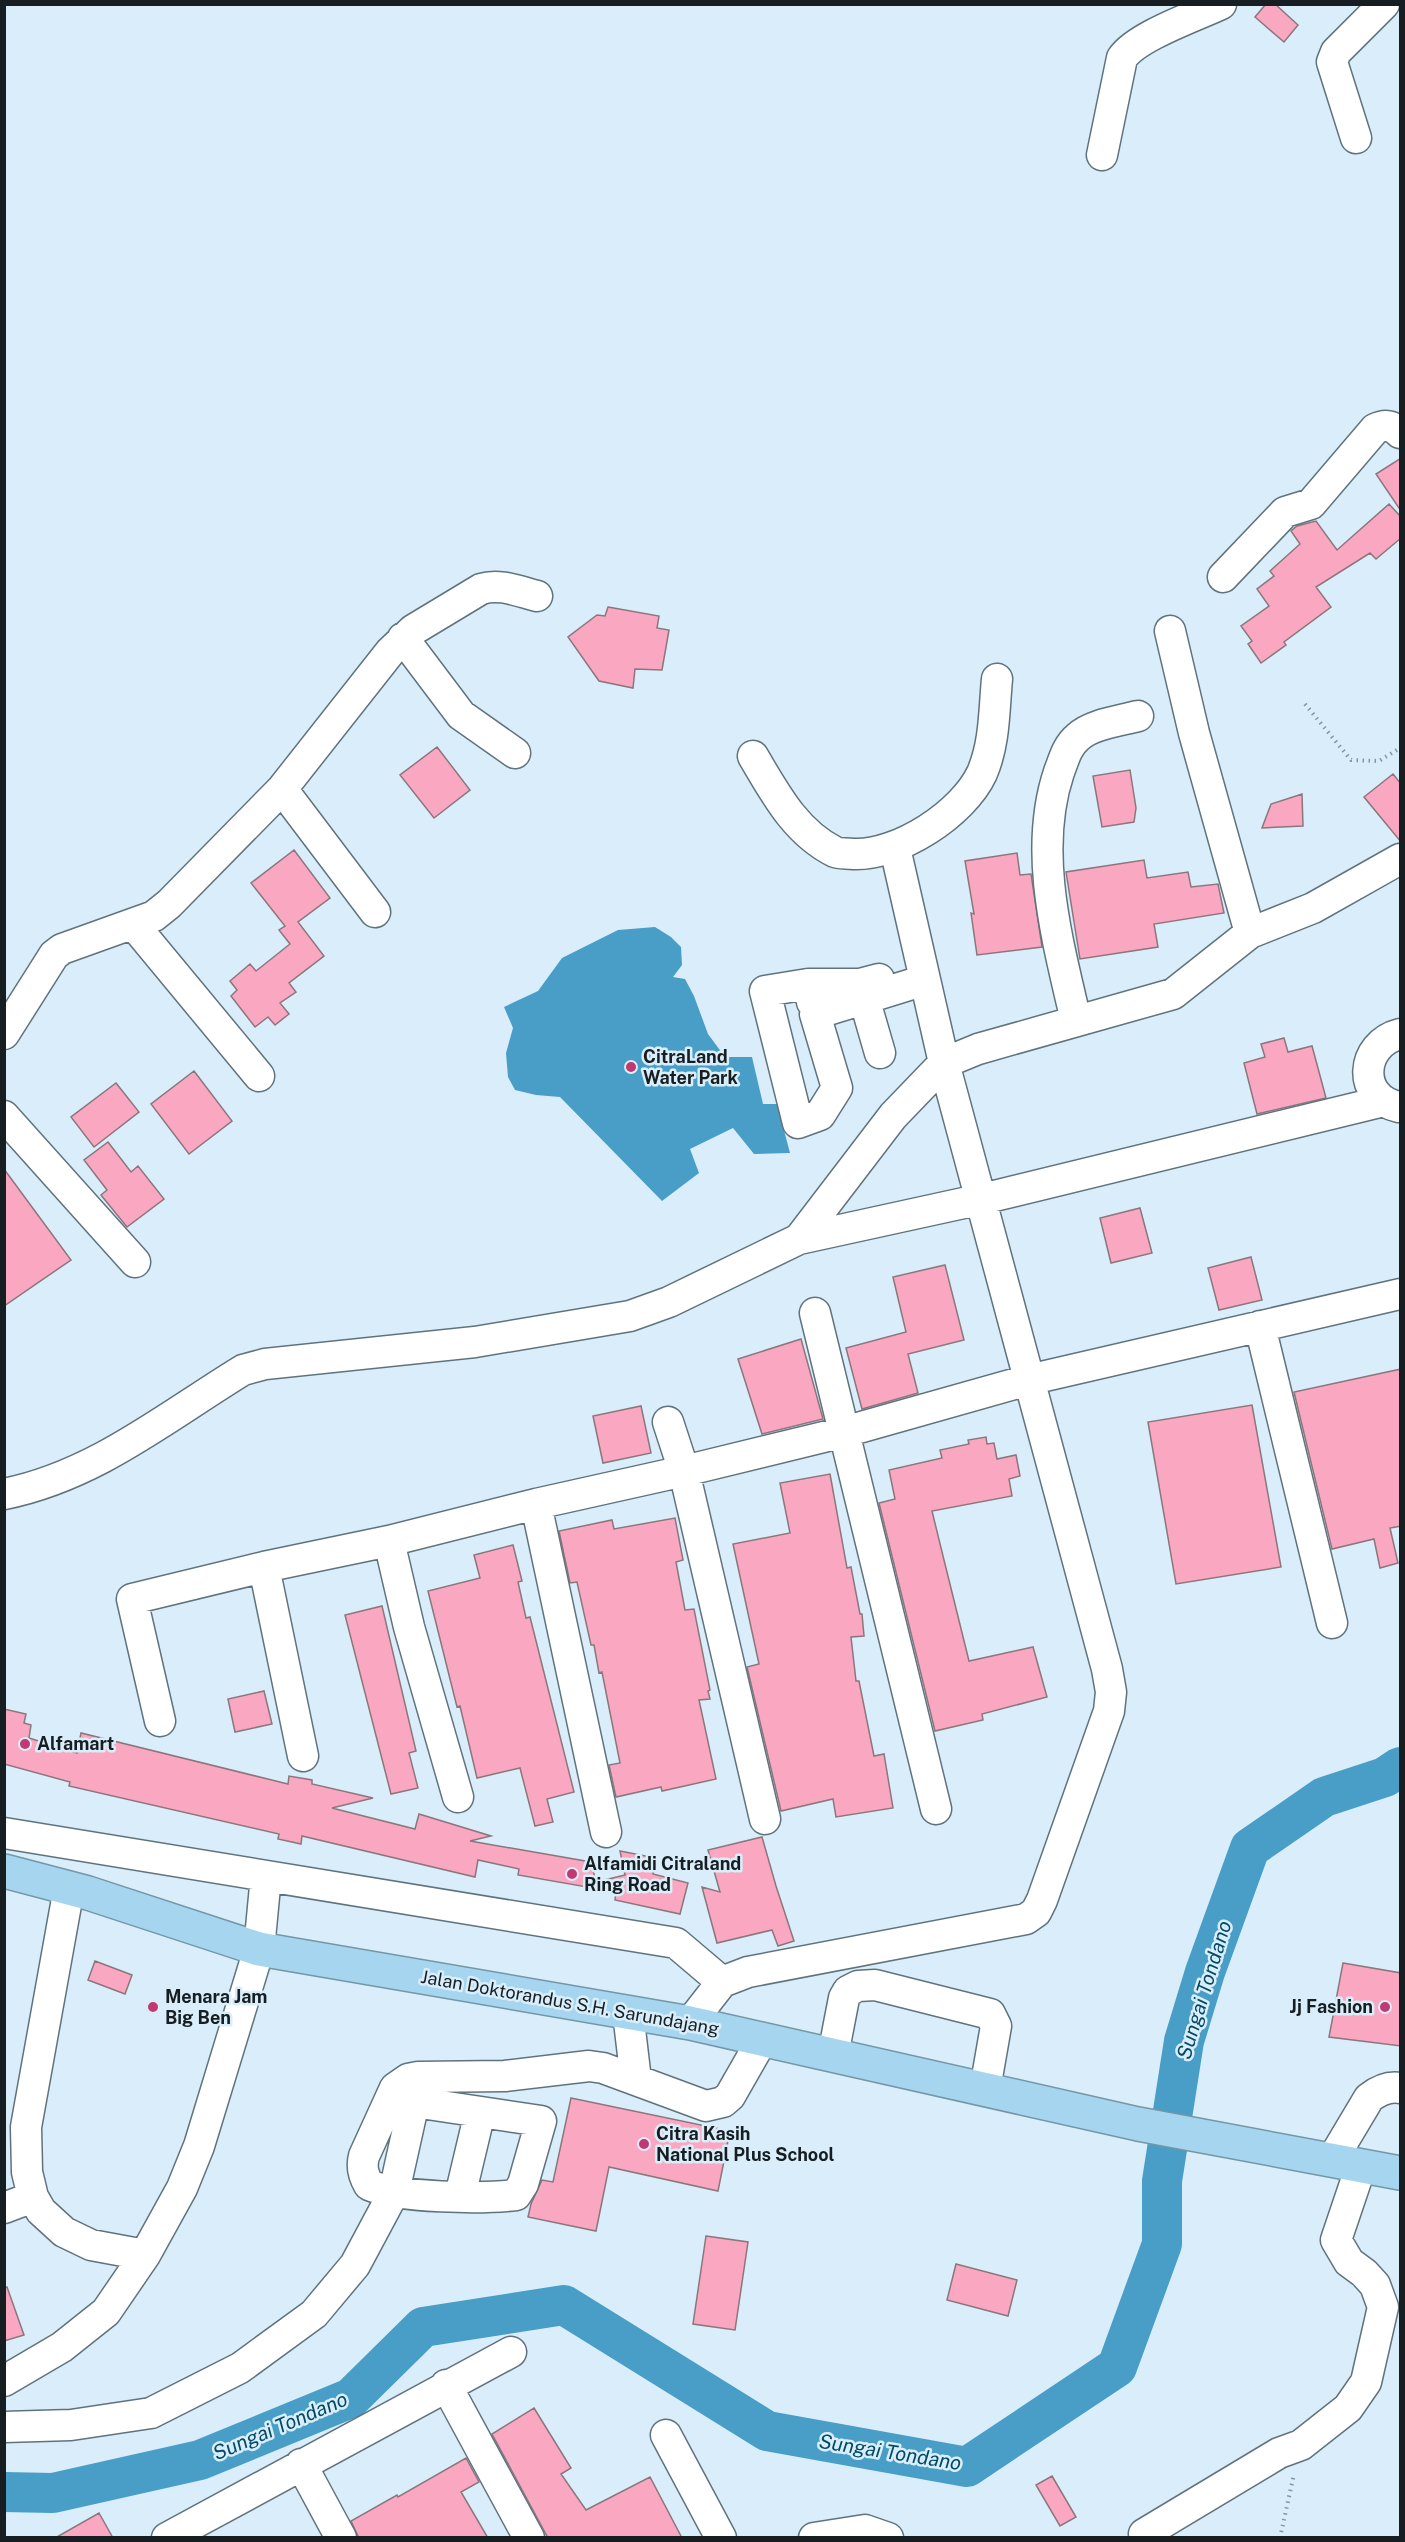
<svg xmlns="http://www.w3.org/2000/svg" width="1405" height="2542" viewBox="0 0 1405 2542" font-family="'Public Sans',sans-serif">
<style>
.water{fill:#489ec6}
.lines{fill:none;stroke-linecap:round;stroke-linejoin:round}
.river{stroke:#489ec6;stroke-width:40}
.building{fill:#faa8c2;stroke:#8b767c;stroke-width:1.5}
.minor-casing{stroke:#60737d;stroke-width:33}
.highway-casing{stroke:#7496a7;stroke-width:36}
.path{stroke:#87979f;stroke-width:4;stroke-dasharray:1.5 4.5;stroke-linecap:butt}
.minor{stroke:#fff;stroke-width:30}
.highway{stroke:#a6d6ef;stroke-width:33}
.poi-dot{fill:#c23972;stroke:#d9eefa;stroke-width:2}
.labels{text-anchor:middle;stroke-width:5;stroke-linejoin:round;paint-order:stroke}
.poi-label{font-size:18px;font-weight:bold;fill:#161e22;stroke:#d9eefa;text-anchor:start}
.street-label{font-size:18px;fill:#161e22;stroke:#d9eefa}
.water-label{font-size:20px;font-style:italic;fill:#004a66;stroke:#d9eefa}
</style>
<rect width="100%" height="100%" fill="#d9eefa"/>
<path class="water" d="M655,927L671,937L681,947L682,965L673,977L685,979L694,996L708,1034L725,1057H752L763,1104H777L790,1153L754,1154L733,1128L690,1149L699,1173L662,1201L560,1097L536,1095L515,1090L508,1077L506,1053L513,1028L504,1007L538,991L562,958L618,930Z"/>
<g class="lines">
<path class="river" d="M4,2492L53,2493L200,2460L351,2398L423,2327L564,2305L767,2431L967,2467L1117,2367L1162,2244V2181L1184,2041L1205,1972L1250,1848L1324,1797L1385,1777L1400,1767"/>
</g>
<path class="building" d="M1266,4H1275L1298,25L1284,42L1255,17Z
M1401,458V511L1376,474Z
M1389,504L1401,517V538L1376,559L1370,553L1316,587L1331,607L1284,642L1286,645L1261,663L1248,644L1252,641L1241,626L1269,606L1257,589L1274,576L1270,571L1300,544L1291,531L1297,526L1316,521L1337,550Z
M608,607L659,616L657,628L669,630L662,670L635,669L633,688L599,681L568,637L597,615L605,616Z
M437,747L470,790L434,818L400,775Z
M1130,770L1136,808L1134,822L1102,827L1093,776Z
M1393,774L1401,784V842L1364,797Z
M1302,794L1303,826L1262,828L1271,804Z
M294,850L330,898L298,922L324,956L289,983L296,992L280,1003L289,1014L275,1025L268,1017L255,1027L231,996L237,990L230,981L250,964L256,971L290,944L279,930L285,926L251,883Z
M1017,853L1020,875L1031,874L1042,947L977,955L971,913L974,914L965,861Z
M1144,860L1147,878L1188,872L1191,887L1218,884L1224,913L1154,924L1158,947L1080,959L1066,872Z
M1284,1038L1288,1052L1312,1046L1326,1098L1257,1114L1244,1063L1265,1057L1261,1044Z
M194,1071L232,1121L189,1154L151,1104Z
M116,1083L139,1112L94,1147L71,1117Z
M108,1142L131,1172L138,1166L164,1199L127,1227L101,1195L107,1190L84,1160Z
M4,1169L71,1260L4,1306Z
M1140,1208L1152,1253L1111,1263L1100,1218Z
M1251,1257L1262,1300L1219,1310L1208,1268Z
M945,1265L964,1340L908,1354L918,1393L862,1409L846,1348L906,1332L893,1277Z
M801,1339L823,1419L762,1434L738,1359Z
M1401,1369V1526L1390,1528L1398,1563L1380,1568L1374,1539L1332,1549L1294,1392Z
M1252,1405L1281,1567L1176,1584L1148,1422Z
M641,1406L651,1453L603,1463L593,1416Z
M986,1437L987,1444L994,1443L997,1459L1016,1455L1020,1476L1009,1479L1012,1496L932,1511L944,1560L969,1661L1033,1647L1047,1697L982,1714L983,1720L935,1731L879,1503L895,1499L889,1470L942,1458L940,1450L969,1444L968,1440Z
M830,1474L847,1568L851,1567L860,1614H862L864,1636L851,1637L856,1681H859L874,1756L884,1754L893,1808L836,1817L833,1799L781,1811L747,1667L759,1664L733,1544L790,1533L780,1483Z
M675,1518L683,1560L676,1562L685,1610L694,1609L710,1690L708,1691L710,1699L699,1700L716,1779L662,1791L661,1787L616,1797L609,1765L620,1763L602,1672L599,1673L594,1645H591L577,1582L570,1583L559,1531L612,1520L614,1529Z
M513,1545L522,1581L518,1582L526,1618L530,1617L574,1792L547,1799L553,1822L535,1826L520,1768L477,1778L460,1706L457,1707L428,1591L480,1578L474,1555Z
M382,1606L416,1751L409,1753L418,1788L391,1794L345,1615Z
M264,1691L272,1724L235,1732L228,1699Z
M4,1709L26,1714L24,1723L31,1725L29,1738L77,1753L81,1733L288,1784L289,1776L312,1780V1784L373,1798L332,1808L415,1829L419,1814L491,1836L470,1841L591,1862L596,1882L625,1875L620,1851L656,1858L653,1874L688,1883L680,1914L615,1900L616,1892L518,1875L519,1869L478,1860L475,1877L302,1836L301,1844L278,1839L279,1834L69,1786L70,1782L4,1764Z
M762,1837L776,1886L794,1941L778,1946L772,1930L717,1943L702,1887L720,1892L708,1850Z
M95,1961L132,1975L125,1994L88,1980Z
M1343,1963L1401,1973V2046L1329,2037Z
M571,2098L730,2131L718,2191L609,2167L596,2231L528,2217L531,2204L542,2180L553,2182Z
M706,2236L748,2242L735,2330L693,2324Z
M956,2264L1017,2280L1008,2316L947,2300Z
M7,2287L24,2335L4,2341V2288Z
M534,2408L571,2468L561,2474L586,2510L650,2477L682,2538H548L492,2434Z
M466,2458L479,2482L461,2492L488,2538H359L351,2521L397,2495L398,2497Z
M1052,2476L1076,2517L1060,2526L1036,2485Z
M99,2513L113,2538H55Z"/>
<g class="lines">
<defs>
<path id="minor" d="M1356,138L1332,62L1336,52L1384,4
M1102,155L1122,58C1137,36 1196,16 1221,4
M1223,577L1285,512L1311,504L1375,429C1385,424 1392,425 1400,433
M1170,631L1194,733L1250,933
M403,638L461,715L515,753
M753,756C775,793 795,832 835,852C840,854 847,853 853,854C898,856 963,814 982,773C995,743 994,710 997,679
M282,789L375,912
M134,925L259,1076
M808,984L765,991L798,1123L820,1115L837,1088L815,1014L925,980
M860,984L880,1053
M812,1002L808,984H860L879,979
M1076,1021C1058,942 1032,852 1059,772C1064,759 1067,746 1078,737C1092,724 1120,721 1138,716
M4,1034L54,955L62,949L154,916L169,904L282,789L390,652L413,630L481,589C499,583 518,591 537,596
M1399,1107C1356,1098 1360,1044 1400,1034
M4,1116L135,1262
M799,1239L893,1116L944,1063L978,1049L1173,994L1250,933L1313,908L1400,859
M815,1313L936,1809
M1260,1326L1332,1623
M668,1422L684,1471L765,1819
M4,1494C95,1476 166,1417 243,1370L265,1364L475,1342L630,1316L669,1302L799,1239L982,1199L1384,1101
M536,1504L606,1832
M389,1541L409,1627L458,1797
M264,1567L303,1756
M160,1721L132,1599L264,1567L389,1541L536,1504L684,1471L844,1432L1028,1380L1400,1294
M4,1833L676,1943L722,1982
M69,1888L26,2127L27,2172L33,2197L41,2211L64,2232L91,2245L145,2255
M628,2013L636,2080
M690,2023L722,1982L748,1972L1026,1919L1036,1912L1042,1900L1109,1711L1111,1692L1107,1669L944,1063L895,848
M833,2055L844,1998L848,1991L858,1986L875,1985L990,2014L996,2026L985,2089
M1332,2160L1369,2098C1378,2091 1389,2086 1400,2088
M460,2196L480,2112
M4,2208L33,2197
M4,2381L62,2347L106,2312L145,2255L182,2188L199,2146L259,1949L266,1876
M446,2385L529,2538
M4,2427L71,2425L151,2413L240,2368L314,2314L355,2265L394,2192L414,2102L541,2121L523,2184L516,2195C482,2199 399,2198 369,2185C363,2175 361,2167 364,2156L395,2088L408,2079L418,2077L505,2076L589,2066L603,2068L706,2106L723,2102L730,2096L762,2040
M666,2435L721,2538
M301,2464L341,2538
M1144,2534L1279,2453L1301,2445L1348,2408L1366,2382L1383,2307L1375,2285L1364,2273L1349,2262L1336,2240L1361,2166
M167,2538L511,2352
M814,2538L865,2530L888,2538"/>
<path id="highway" d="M4,1871L88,1893L259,1949L690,2023L1138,2124L1400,2173"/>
</defs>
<use href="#minor" class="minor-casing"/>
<use href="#highway" class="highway-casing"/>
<path class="path" d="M1305,704L1351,760L1379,761L1400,748
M1280,2538L1294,2474"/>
<use href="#minor" class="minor"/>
<use href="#highway" class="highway"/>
</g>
<g class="poi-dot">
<circle cx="631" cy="1067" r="6"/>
<circle cx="25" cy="1744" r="6"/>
<circle cx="572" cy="1874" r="6"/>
<circle cx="153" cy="2007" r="6"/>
<circle cx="1385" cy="2007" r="6"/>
<circle cx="644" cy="2144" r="6"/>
</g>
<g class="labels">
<g class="poi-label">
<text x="643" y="1063">CitraLand<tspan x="643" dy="21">Water Park</tspan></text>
<text x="37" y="1750">Alfamart</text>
<text x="584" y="1870">Alfamidi Citraland<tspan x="584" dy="21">Ring Road</tspan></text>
<text x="165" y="2003">Menara Jam<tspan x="165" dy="21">Big Ben</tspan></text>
<text x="1373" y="2013" text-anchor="end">Jj Fashion</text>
<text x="656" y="2140">Citra Kasih<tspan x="656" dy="21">National Plus School</tspan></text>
</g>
<g class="street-label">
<text transform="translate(570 2003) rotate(10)" y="6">Jalan Doktorandus S.H. Sarundajang</text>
</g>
<g class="water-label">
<text transform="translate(1204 1990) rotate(-73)" y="7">Sungai Tondano</text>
<text transform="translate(280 2426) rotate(-23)" y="7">Sungai Tondano</text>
<text transform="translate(890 2452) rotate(9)" y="7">Sungai Tondano</text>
</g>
</g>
<rect width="1405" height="2542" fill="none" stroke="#161e22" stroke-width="12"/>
</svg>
